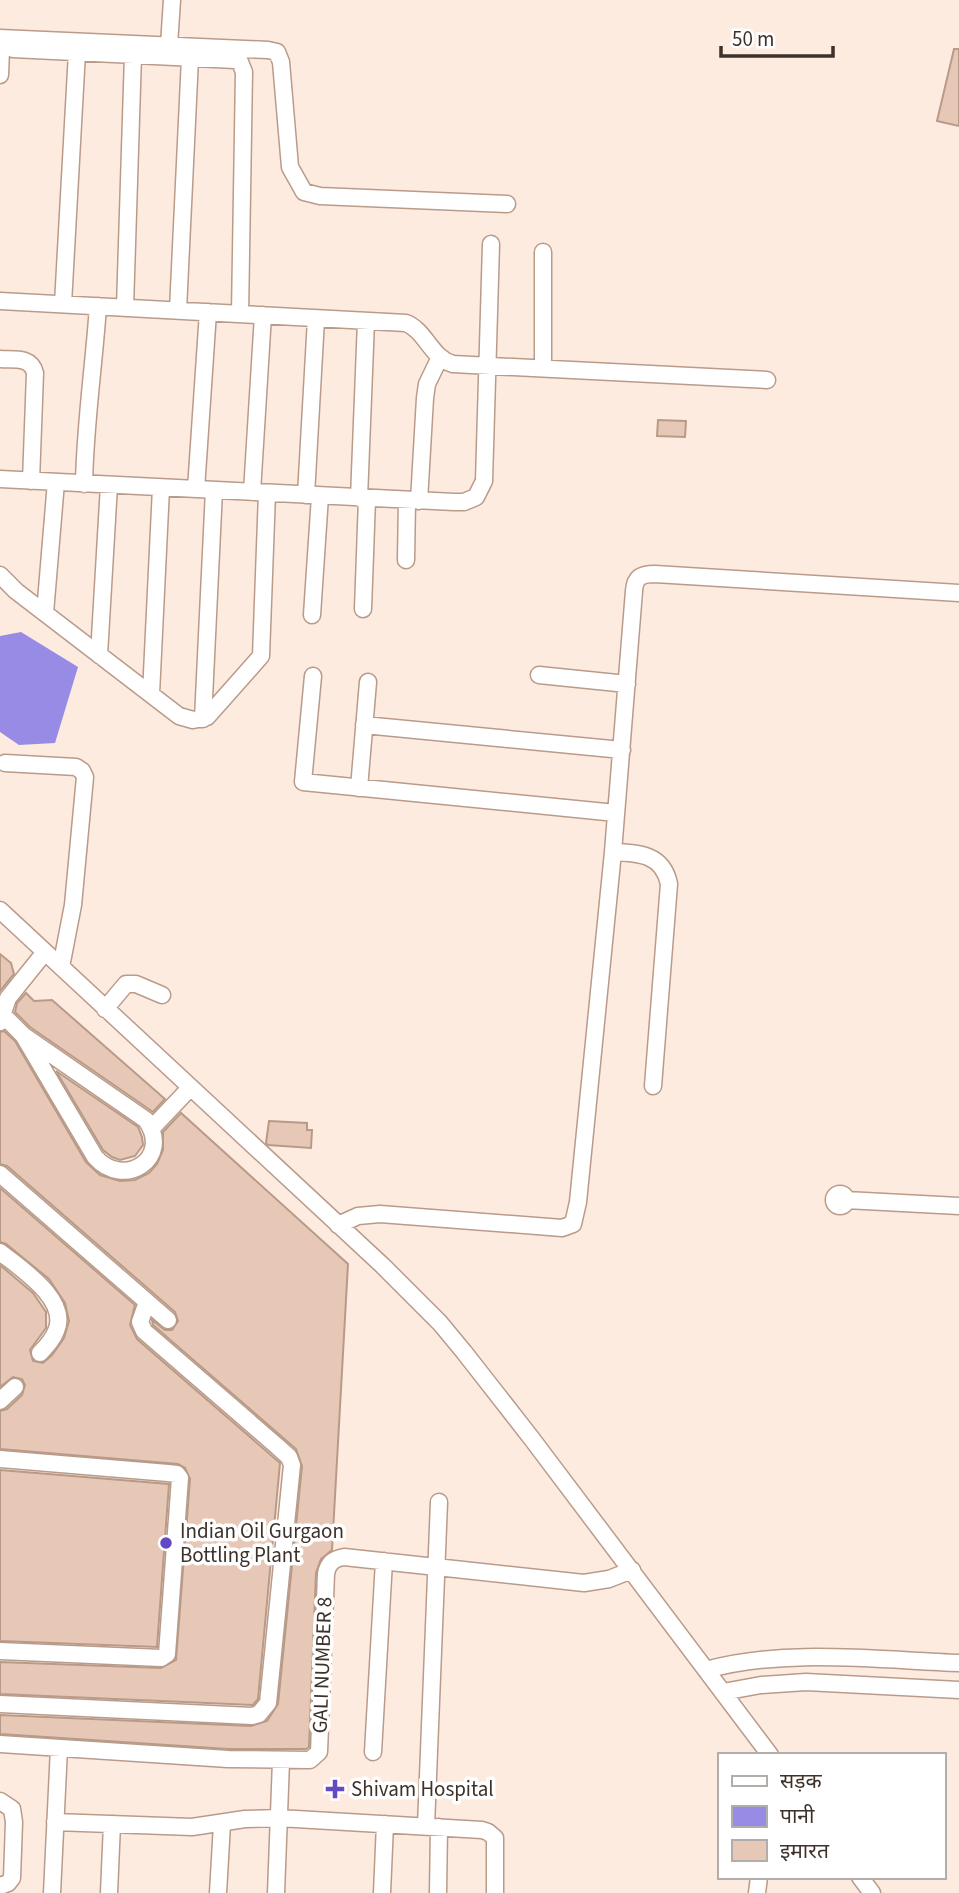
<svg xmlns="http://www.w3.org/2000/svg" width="959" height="1893" viewBox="0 0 959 1893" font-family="'Source Sans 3','Noto Sans Devanagari',sans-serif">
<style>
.water{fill:#978be5}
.building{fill:#e7c8b6;stroke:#b89a89;stroke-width:2}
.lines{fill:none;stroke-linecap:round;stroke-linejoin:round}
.minor-casing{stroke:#b99b8a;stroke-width:19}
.minor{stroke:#fff;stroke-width:16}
.poi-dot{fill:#644ac2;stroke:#fff;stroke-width:2.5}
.labels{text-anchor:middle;stroke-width:7;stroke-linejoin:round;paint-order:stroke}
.poi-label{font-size:21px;fill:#3d312a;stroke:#fff;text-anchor:start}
.street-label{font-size:21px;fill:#3d312a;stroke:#fff}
</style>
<rect width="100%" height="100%" fill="#feebe0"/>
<path class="water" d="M21,632L78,667L55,743L19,745L0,732V636Z"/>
<path class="building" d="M954,49H959V126L937,121Z
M658,420L686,421L685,437L657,436Z
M0,954L11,963L14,974L0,991Z
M26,993L34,1001L52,1000L165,1099L153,1112L30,1027L15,1012L17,1003Z
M4,1031L15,1041L86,1162L100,1175L120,1181L135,1180L149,1173L157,1164L163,1150V1132L181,1113L348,1264L332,1550L321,1559L316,1573L309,1747L306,1749H228L0,1734V1715L251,1726L267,1721L278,1704L302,1466L296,1449L153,1325L152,1320L165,1330H172L178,1321L175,1312L7,1166L0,1164V1032Z
M56,1071L138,1127L142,1137L143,1145L135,1156L120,1160L112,1157L103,1150Z
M269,1121L307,1123V1130H312L311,1148L268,1145L266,1143Z
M0,1188L135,1305L130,1325L137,1339L280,1463L258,1699L253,1705L0,1694V1662L161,1668L176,1660L190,1479L185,1468L178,1464L0,1449V1411L7,1409L22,1395L25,1385L22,1379L13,1377L0,1387V1265L33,1293L46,1312V1328L30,1350L33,1361L43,1363L52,1355L64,1338L69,1321L65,1303L49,1279L6,1244L0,1242Z
M0,1470L169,1484L157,1647L0,1641Z"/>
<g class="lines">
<defs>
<path id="minor" d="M0,38L268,50L277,52L281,62L290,167L304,192L320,196L507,204
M169,45L172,0
M13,49L235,60L240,62L244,72L240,314
M0,75L1,49
M0,301L406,323C426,331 431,358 453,364L767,380
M63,304L77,52
M125,307L133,55
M178,310L190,58
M0,359C14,360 31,356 35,373L31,481
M543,368V252
M0,479L454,502H464L476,497L484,481L491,244
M84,484C85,424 94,365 98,306
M196,489L208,312
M252,492L263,315
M306,495L316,319
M359,498L366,321
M419,501L425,398L427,384L440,357
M406,560L407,500
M0,575L16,591L179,716L193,720L207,717L261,656L267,493
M363,609L367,499
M45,613L56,482
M312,615L320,496
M99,655L109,485
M539,675L627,684
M313,676L303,782L616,813
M151,694L161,488
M203,719L214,490
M364,725L622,750
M5,763L76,767L82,771L85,777L73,905L61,967
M359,788L368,682
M613,852C639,853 663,854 669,884L653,1086
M0,910L383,1266L440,1323L464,1352L532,1439L770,1755
M105,1009L126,984H136L162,995
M3,1015L23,1035L95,1157C124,1190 173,1158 146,1120L23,1035
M0,1022L8,998L45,952
M152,1128L190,1088
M0,1174L168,1320
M834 1200a6 6 0 1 1 12 0a6 6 0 1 1-12 0Z
M846,1200L959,1206
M338,1225L358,1216L380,1214L562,1228L573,1224L578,1202L613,852L634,591C635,577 641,574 655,574L959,593
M0,1252C20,1268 70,1300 56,1331C53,1339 46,1347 40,1353
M0,1401L15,1387
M0,1459L168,1473L177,1474L180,1478L167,1654L161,1658L0,1651
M706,1670C784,1648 878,1660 959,1663
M723,1692L761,1685L806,1682L959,1690
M0,1704L252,1716L259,1714L268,1703L292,1465L289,1457L278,1447L144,1331L140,1322L147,1302
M0,1744L228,1759L310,1760L319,1752L326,1574C328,1563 333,1559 344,1557L584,1583L609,1579L632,1570
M373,1752L384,1561
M0,1801L12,1809L14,1822L12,1878L8,1883L0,1886
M55,1822L192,1827L245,1819L279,1818L482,1830L488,1832L495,1838V1893
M426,1826L439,1502
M860,1877L872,1893
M52,1893L59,1748
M109,1893L112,1824
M218,1893L222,1824
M276,1893L281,1761
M382,1893L385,1824
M438,1893L439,1827
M757,1893L759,1877"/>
</defs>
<use href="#minor" class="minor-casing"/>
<use href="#minor" class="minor"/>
</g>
<g class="poi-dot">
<circle cx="166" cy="1543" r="7"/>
<path d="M331.5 1778.5h7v7h7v7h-7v7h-7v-7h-7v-7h7z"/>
</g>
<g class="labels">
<g class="poi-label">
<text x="180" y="1538">Indian Oil Gurgaon<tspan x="180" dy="24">Bottling Plant</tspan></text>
<text x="351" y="1796">Shivam Hospital</text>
</g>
<g class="street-label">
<text transform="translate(322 1665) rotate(-88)" y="7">GALI NUMBER 8</text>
</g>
</g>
<rect x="718" y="1753" width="228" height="126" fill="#ffffff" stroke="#b1adaa" stroke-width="2"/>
<rect x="732" y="1776" width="35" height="10" fill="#ffffff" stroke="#b1adaa" stroke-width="2"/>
<text x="780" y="1788" font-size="21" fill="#3d312a">सड़क</text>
<rect x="732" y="1806" width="35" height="21" fill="#978be5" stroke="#b1adaa" stroke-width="2"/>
<text x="780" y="1823" font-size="21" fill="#3d312a">पानी</text>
<rect x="732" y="1840" width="35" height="21" fill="#e7c8b6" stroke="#b1adaa" stroke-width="2"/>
<text x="780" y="1858" font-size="21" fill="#3d312a">इमारत</text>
<path d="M721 46v10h112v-10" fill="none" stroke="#3d312a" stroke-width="3.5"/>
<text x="732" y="46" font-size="21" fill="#3d312a" stroke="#ffffff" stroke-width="5" paint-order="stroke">50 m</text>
</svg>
